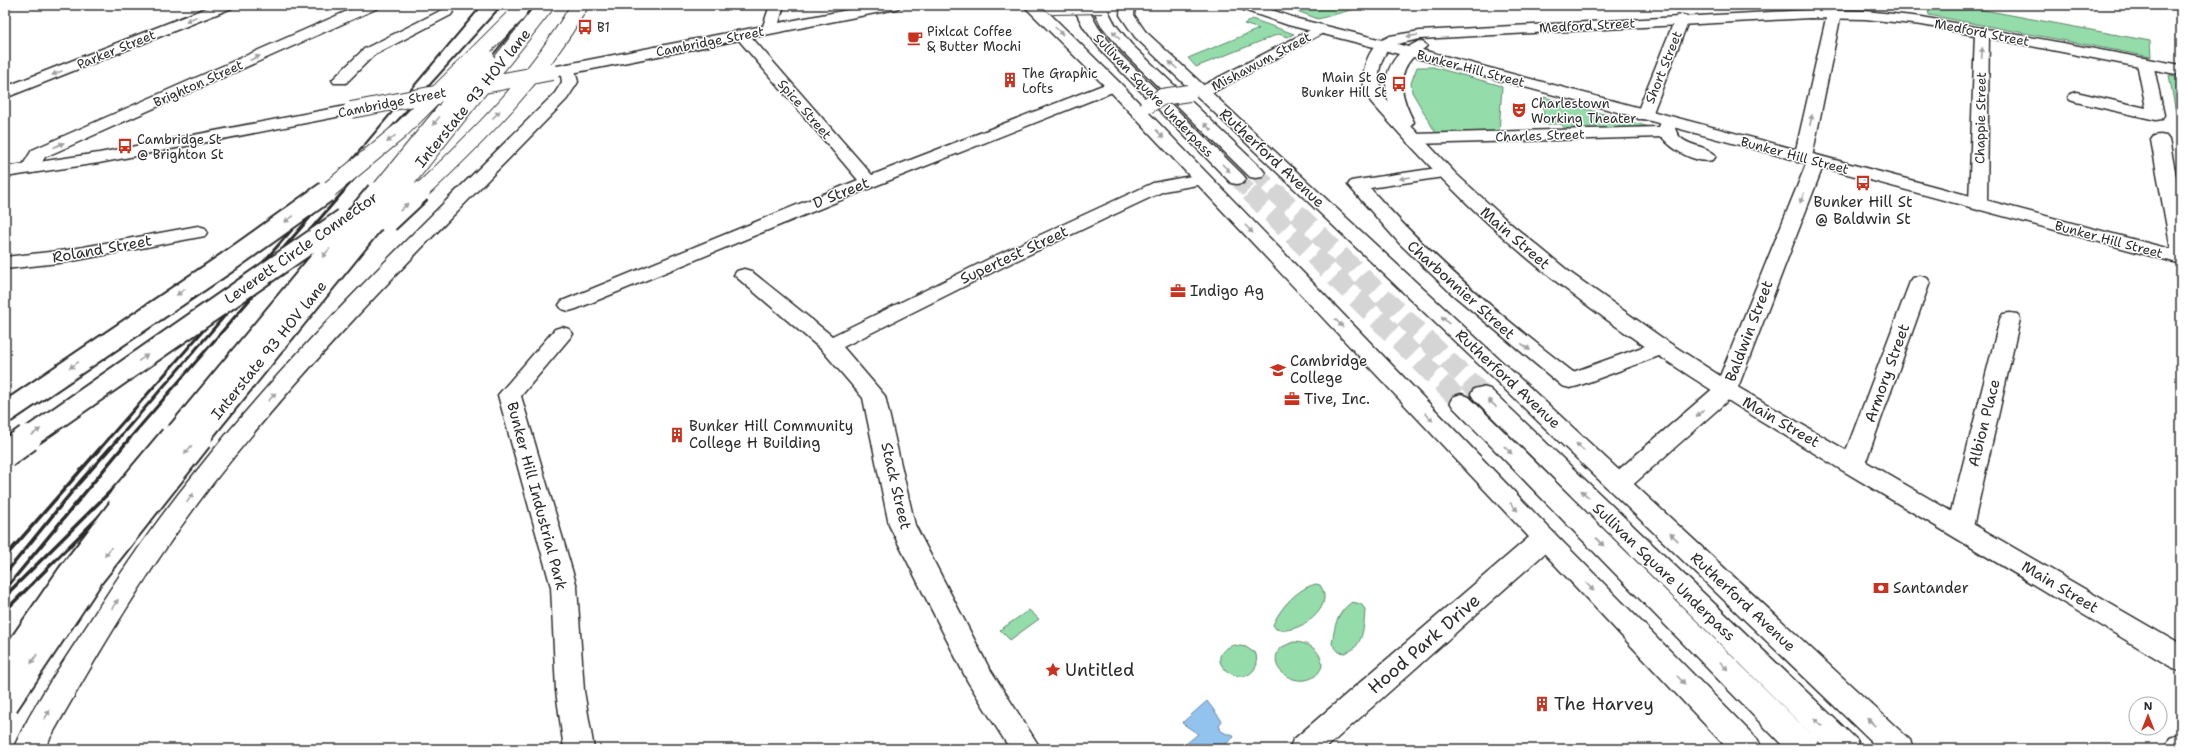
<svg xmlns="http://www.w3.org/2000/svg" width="2186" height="754" viewBox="0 0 2186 754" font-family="'Shantell Sans',sans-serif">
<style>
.green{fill:#94dcaa;stroke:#60846a}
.water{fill:#92c3ee;stroke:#6986a0}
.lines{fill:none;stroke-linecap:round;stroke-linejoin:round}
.major-tunnel-far1{stroke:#d5d5d5;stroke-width:16;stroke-dasharray:16 8;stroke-linecap:butt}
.major-tunnel{stroke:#d5d5d5;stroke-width:20;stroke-dasharray:20 10;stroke-linecap:butt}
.minor-casing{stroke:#2b2b2b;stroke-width:3}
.major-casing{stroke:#2b2b2b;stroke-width:3}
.highway-casing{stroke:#2b2b2b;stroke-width:3}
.minor{fill:#fff;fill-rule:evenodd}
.major{fill:#fff;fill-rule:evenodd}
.highway{fill:#fff;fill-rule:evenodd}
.rail-far2{stroke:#2b2b2b;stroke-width:2}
.rail-far1{stroke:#2b2b2b;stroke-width:3}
.rail{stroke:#2b2b2b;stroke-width:3.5}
.major-bridge-casing{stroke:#2b2b2b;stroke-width:18;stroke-linecap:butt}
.highway-bridge-far2-casing{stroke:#2b2b2b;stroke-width:18;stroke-linecap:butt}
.highway-bridge-far1-casing{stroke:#2b2b2b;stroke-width:24;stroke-linecap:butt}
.highway-bridge-casing{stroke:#2b2b2b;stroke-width:30;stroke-linecap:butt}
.major-bridge{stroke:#fff;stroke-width:16}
.highway-bridge-far2{stroke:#fff;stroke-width:16}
.highway-bridge-far1{stroke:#fff;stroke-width:20}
.highway-bridge{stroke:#fff;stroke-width:26}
.oneway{fill:#a0a0a0}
.labels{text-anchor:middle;stroke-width:3;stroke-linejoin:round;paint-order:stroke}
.far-street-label{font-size:13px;fill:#2b2b2b;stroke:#fff}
.far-poi-label{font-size:13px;fill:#2b2b2b;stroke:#fff;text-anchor:start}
.street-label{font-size:15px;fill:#2b2b2b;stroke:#fff}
.poi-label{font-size:15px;fill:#2b2b2b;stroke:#fff;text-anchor:start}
.near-street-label{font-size:18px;fill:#2b2b2b;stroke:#fff}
.near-poi-label{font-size:18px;fill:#2b2b2b;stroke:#fff;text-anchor:start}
</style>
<rect width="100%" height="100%" fill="#fff"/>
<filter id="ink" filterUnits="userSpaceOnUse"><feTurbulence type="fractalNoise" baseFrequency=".025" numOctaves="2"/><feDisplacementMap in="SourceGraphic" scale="8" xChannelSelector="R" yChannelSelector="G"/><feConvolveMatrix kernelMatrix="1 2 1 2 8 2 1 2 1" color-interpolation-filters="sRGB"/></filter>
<g filter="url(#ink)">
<path class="green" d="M1315,5H1369L1318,19L1297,11Z
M1927,5H1957L2150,41L2151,57L1929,15Z
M1252,19L1294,34L1287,37L1279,34L1196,67L1188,58L1259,29L1244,24Z
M1417,67H1433L1502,86L1499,133L1437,135L1412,92L1411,83Z
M2169,75L2181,77V140Z
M1544,97L1660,130L1568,132L1561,124H1543Z
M1316,584L1320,585C1337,608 1297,636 1276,629L1273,625C1280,608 1298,588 1316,584Z
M1352,602L1361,604L1365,609C1364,625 1364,649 1344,653L1339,652L1332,644C1335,625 1336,614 1352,602Z
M1029,610L1039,619L1010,640L1000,630Z
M1293,642C1308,642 1322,650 1322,666C1312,695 1262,675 1280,648Z
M1234,645L1246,647L1256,654L1257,664C1245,696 1196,657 1234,645Z"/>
<path class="water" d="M1207,701L1222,721L1219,725L1221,731L1227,734H1232L1234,737L1220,749H1180L1198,734L1182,723Z"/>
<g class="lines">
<path class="major-tunnel-far1" d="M1256,173L1276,193
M1237,179L1251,193"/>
<path class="major-tunnel" d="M1250,192L1461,402
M1275,192L1482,394"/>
<defs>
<path id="minor" d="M214,5H234L232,8L5,98V87Z
M361,5H380L378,8L45,157L36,172L30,173L24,172L21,168L32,150Z
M446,8L451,9L453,12L451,15L374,55L346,83H334L332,80L364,49Z
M1834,10L1839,11L1841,14L1812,157H1822L1825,161L1737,390L1734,395L1627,490L1618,493L1609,490L1606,484L1609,478L1716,386L1807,162H1797L1794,158L1827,14L1829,11Z
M1682,15L1687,16L1689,19L1652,115L1650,119H1638L1636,115L1675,19L1677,16Z
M1320,25L1325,26L1327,29L1325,32L1208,95H1196L1194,92L1196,89Z
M1982,28L1987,29L1989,32L1987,204L1985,208L1978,210L1971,208L1969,204L1975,32L1977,29Z
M742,31L747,32L872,175L1108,83H1120L1122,86L1120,89L875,186L576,309L569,311L562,309L559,305L562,301L858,180L737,38L735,35L737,32Z
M2145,58L2150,60L2153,63L2164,115L2162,119L2156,120L2076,102L2070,100L2068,97L2070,94L2076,92L2146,108L2137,63L2140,60Z
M1669,117L1675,118L1677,122L1675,128C1680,148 1706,143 1716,156L1713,160C1696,164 1672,150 1662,137L1414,144L1408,143L1405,139L1408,135L1414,134L1659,127L1663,118Z
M2160,135L2166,136L2169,140L2181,202V256L2174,254L2171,250L2151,140L2154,136Z
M1444,167L1450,168L1453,172L1450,176L1370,188C1431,257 1500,316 1573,372L1659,341L1667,343L1670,348L1667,353L1578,386L1570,388L1562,386L1451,293L1400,244L1348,185L1351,181L1357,180Z
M1202,174L1208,175L1211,179L1208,183L1164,191L1011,263L843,347L885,396L915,525L988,666L1041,749H1010L968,682L889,525L863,398L822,350L734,275L737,271L744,269L751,271L832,336L997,255L1153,183Z
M198,226L205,228L207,232L205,236L67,262L5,269V257L67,250Z
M1920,276L1927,278L1930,282L1865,464L1861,470L1853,472L1845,470L1841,464L1910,282L1913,278Z
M2010,313L2017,314L2020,319L1973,527L1969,534L1960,536L1951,534L1947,527L2000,319L2003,314Z
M562,327L569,329L573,334L521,396L577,587L584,691L594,749H564L556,691L551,587L498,395L555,329Z
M1544,529L1553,532L1557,539L1553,546L1325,749H1289L1293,740L1535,532Z
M2181,734V749H2164L2170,738Z"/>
<path id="major" d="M770,5H784L779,23L874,5H903L896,9L552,77L546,75L544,72L546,69L552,67L763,26Z
M1023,5H1039L1050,14L1120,83L1553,532L1758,740L1762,749H1728L1108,89Z
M1072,5H1086L1098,27L1114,48L1243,175L1246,179L1243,183L1237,184L1231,183L1104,54L1084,28Z
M1091,5H1105L1115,24L1131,44L1262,169L1265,173L1262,177L1256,178L1250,177L1121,50L1101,25Z
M1121,5H1135L1134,15L1145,31L1910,740L1914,749H1879L1467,353L1135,37L1120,15Z
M1236,5H1257L1298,19L1382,40L1390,36L1420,31L1810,10L1865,11L1922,17L2181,65V75L1922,25L1865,19L1810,18L1420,39L1397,44L1408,47L1419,41L1424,43L1427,46L1422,50L2181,252V264L1413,57C1394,77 1403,101 1414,122L1411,126L1456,174L1511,224L1572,274L1668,342L1734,385L2181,645V671L2171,667C2061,601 1951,535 1840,469C1732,403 1622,338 1525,256C1469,209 1420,157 1371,102C1359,85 1362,64 1374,47L1288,25L1238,8ZM1387,51L1399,54C1386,68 1383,84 1389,103C1376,88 1376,67 1387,51Z
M351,105L357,107L359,110L357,113L99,163L5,177V167L99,153Z
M1482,387L1490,389L1857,740L1861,749H1826L1474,399L1471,394L1474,389Z
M1461,394L1469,397L1817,740L1821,749H1786L1453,407L1450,402L1453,397Z"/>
<path id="highway" d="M568,64L574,66L578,82L567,99C446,224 320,346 213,483C149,566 95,658 44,749H13C33,705 62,664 88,624C121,572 156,521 195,473C303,336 432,216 555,93L562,82L560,69L562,66Z"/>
</defs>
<use href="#minor" class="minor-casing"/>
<use href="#major" class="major-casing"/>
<use href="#highway" class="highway-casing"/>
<use href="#minor" class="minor"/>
<use href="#major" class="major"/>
<use href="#highway" class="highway"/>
<path class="rail-far2" d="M324,193L482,5
M332,193L502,5
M342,193L415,112L522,5
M379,193L534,5
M389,193L542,5"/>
<path class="rail-far1" d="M108,439L325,192
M118,439L332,192
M129,439L343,192
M163,439L242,358L380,192
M177,439L254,358L390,192"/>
<path class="rail" d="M5,557L109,438
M5,574L79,483L119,438
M7,587L130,438
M5,596L164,438
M5,611L177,438"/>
<defs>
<path id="major-bridge" d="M1053,6L1103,5
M1148,105L1162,97L1189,93
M351,110L552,72"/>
<path id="highway-bridge-far2" d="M325,193L400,131L518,13
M377,193L446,109L486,57
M397,193L546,5
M419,193C481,134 537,79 580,5"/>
<path id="highway-bridge-far1" d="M388,222L420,192
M5,413L228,262L326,192
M27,439L344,219
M172,439L377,192
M198,439L398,192"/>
<path id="highway-bridge" d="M5,455L28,438
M122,499L173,438
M5,670L70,576L136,490
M5,704L91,575L199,438"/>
</defs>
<use href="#major-bridge" class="major-bridge-casing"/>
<use href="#highway-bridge-far2" class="highway-bridge-far2-casing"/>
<use href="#highway-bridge-far1" class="highway-bridge-far1-casing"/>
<use href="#highway-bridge" class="highway-bridge-casing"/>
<use href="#major-bridge" class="major-bridge"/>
<use href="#highway-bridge-far2" class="highway-bridge-far2"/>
<use href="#highway-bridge-far1" class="highway-bridge-far1"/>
<use href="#highway-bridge" class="highway-bridge"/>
</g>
<defs><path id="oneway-solid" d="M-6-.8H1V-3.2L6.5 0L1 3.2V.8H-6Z"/></defs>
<g class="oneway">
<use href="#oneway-solid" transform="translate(191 19) rotate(158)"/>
<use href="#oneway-solid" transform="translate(1059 31) rotate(45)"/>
<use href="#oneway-solid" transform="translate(1116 35) rotate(-130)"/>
<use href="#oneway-solid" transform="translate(1412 36) rotate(171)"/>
<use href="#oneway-solid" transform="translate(1982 53) rotate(-87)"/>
<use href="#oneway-solid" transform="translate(255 58) rotate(-24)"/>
<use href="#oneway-solid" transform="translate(1173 65) rotate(-138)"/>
<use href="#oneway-solid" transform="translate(57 73) rotate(158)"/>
<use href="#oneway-solid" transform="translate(496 115) rotate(-46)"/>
<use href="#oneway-solid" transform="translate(1811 120) rotate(-78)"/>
<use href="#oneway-solid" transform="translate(436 121) rotate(130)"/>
<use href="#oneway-solid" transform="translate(1208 127) rotate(-136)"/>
<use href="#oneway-solid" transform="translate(1160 134) rotate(47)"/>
<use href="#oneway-solid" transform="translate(391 139) rotate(139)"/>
<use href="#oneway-solid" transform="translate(59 145) rotate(-24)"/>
<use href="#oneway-solid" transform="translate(1226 168) rotate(45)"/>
<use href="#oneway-solid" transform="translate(1405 178) rotate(171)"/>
<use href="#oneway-solid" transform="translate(1802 198) rotate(111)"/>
<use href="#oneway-solid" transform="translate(404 207) rotate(-44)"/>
<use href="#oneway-solid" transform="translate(289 219) rotate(145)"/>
<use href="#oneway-solid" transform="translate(1249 229) rotate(46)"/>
<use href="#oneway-solid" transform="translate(326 253) rotate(130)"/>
<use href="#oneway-solid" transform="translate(181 292) rotate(146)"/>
<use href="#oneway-solid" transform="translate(1445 320) rotate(-137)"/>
<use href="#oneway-solid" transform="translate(1339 323) rotate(46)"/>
<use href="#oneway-solid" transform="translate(1526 347) rotate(38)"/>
<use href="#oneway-solid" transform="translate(143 358) rotate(-34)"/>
<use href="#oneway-solid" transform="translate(74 365) rotate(145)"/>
<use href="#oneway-solid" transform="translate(272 397) rotate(-48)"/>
<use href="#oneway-solid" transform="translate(1492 403) rotate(-136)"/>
<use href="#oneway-solid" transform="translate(1700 413) rotate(139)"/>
<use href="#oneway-solid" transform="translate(1429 417) rotate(47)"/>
<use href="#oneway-solid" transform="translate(36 432) rotate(-36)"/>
<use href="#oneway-solid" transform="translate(1580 447) rotate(-136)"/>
<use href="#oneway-solid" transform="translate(188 450) rotate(129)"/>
<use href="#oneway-solid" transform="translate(1508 450) rotate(45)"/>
<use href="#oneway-solid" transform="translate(1585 494) rotate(-136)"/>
<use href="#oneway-solid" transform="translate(190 498) rotate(-54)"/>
<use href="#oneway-solid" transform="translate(1514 507) rotate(47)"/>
<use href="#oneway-solid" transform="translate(1674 537) rotate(-137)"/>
<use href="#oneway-solid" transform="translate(1600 542) rotate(45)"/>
<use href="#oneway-solid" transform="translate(108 552) rotate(127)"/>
<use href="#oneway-solid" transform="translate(1590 587) rotate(46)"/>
<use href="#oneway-solid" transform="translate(115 604) rotate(-56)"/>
<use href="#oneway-solid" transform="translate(34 659) rotate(123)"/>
<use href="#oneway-solid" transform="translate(1724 666) rotate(45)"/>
<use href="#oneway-solid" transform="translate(1681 680) rotate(46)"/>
<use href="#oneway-solid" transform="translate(47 715) rotate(-60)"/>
<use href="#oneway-solid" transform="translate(1818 722) rotate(-136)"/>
<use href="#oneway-solid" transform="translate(1871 722) rotate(-137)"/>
</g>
</g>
<defs>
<symbol id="bus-bare" viewBox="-9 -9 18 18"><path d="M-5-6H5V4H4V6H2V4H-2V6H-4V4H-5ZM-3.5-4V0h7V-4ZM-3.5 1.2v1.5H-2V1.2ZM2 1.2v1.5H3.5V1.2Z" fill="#c8321e" stroke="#fff" stroke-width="2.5" paint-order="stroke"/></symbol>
<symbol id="cafe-bare" viewBox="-9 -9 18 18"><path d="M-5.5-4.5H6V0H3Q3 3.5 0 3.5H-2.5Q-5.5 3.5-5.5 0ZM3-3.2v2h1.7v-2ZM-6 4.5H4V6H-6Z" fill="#c8321e" stroke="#fff" stroke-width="2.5" paint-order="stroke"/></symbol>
<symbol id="building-bare" viewBox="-9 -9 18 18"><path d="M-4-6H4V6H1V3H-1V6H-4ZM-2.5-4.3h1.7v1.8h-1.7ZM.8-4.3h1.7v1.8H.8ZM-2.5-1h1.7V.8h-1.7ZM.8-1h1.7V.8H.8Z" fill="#c8321e" stroke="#fff" stroke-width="2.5" paint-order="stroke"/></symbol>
<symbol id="theatre-bare" viewBox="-9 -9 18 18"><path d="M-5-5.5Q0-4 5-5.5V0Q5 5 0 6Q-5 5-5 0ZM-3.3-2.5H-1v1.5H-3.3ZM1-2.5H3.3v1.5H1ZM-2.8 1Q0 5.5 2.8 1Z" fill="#c8321e" stroke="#fff" stroke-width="2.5" paint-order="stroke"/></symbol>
<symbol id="office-bare" viewBox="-9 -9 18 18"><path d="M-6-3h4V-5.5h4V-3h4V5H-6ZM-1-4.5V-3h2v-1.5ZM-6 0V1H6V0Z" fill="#c8321e" stroke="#fff" stroke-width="2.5" paint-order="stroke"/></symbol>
<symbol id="university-bare" viewBox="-9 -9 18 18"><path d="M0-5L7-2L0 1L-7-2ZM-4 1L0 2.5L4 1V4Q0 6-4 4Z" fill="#c8321e" stroke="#fff" stroke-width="2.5" paint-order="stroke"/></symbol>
<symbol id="bank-bare" viewBox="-9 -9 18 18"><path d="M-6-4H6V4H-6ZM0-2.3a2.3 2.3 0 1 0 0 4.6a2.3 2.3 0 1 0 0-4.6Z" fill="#c8321e" stroke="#fff" stroke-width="2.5" paint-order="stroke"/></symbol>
<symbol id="sight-bare" viewBox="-9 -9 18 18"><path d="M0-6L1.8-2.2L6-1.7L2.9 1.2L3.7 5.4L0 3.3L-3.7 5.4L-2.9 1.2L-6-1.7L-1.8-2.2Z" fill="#c8321e" stroke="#fff" stroke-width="2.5" paint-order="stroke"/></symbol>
</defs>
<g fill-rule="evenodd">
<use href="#bus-bare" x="574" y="16" width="22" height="22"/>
<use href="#cafe-bare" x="904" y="27" width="22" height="22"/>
<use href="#building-bare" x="999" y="69" width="22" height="22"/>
<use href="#bus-bare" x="1388" y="73" width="22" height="22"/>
<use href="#theatre-bare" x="1508" y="99" width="22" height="22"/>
<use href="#bus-bare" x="114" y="135" width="22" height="22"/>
<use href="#bus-bare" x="1852" y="172" width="22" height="22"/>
<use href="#office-bare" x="1167" y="280" width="22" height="22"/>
<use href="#university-bare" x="1267" y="359" width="22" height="22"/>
<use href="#office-bare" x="1281" y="388" width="22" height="22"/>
<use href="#building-bare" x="666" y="424" width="22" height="22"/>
<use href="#bank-bare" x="1870" y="577" width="22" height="22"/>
<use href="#sight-bare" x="1042" y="659" width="22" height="22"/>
<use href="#building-bare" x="1531" y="693" width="22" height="22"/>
</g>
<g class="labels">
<g class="far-street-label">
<text transform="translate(1587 25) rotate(-3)" y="5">Medford Street</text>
<text transform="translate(1982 32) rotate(11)" y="5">Medford Street</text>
<text transform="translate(710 41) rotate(-11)" y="5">Cambridge Street</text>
<text transform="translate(116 49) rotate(-22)" y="5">Parker Street</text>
<text transform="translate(1261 61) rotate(-28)" y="5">Mishawum Street</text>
<text transform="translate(1663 67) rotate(-68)" y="5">Short Street</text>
<text transform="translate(1471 68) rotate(15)" y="5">Bunker Hill Street</text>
<text transform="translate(198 83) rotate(-24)" y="5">Brighton Street</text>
<text transform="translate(1154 95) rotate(46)" y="5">Sullivan Square Underpass</text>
<text transform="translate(392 102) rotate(-11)" y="5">Cambridge Street</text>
<text transform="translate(805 109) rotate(49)" y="5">Spice Street</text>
<text transform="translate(1980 118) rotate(-89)" y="5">Chappie Street</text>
<text transform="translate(1540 135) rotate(-2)" y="5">Charles Street</text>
<text transform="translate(1795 155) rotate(15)" y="5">Bunker Hill Street</text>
<text transform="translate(2109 239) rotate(15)" y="5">Bunker Hill Street</text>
</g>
<g class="far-poi-label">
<text x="597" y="32">B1</text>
<text x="927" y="36">Pixlcat Coffee<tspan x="927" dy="15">&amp; Butter Mochi</tspan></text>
<text x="1022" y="78">The Graphic<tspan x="1022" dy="15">Lofts</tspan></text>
<text x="1387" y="82" text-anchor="end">Main St @<tspan x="1387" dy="15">Bunker Hill St</tspan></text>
<text x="1531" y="108">Charlestown<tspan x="1531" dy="15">Working Theater</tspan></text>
<text x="137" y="144">Cambridge St<tspan x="137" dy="15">@ Brighton St</tspan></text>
</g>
<g class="street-label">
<text transform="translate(473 98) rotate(-51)" y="5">Interstate 93 HOV lane</text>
<text transform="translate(1272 158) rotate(43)" y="5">Rutherford Avenue</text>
<text transform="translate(841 193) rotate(-22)" y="5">D Street</text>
<text transform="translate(1515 238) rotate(41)" y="5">Main Street</text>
<text transform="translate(301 248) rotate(-35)" y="5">Leverett Circle Connector</text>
<text transform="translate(102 249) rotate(-10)" y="5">Roland Street</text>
<text transform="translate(1014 255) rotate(-25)" y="5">Supertest Street</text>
<text transform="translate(1461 290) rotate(42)" y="5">Charbonnier Street</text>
<text transform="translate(1749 331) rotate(-69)" y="5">Baldwin Street</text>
<text transform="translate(269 350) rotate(-51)" y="5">Interstate 93 HOV lane</text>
<text transform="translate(1887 373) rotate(-70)" y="5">Armory Street</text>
<text transform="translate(1508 379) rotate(43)" y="5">Rutherford Avenue</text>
<text transform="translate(1781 422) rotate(30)" y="5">Main Street</text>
<text transform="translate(1984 423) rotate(-76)" y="5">Albion Place</text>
<text transform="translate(896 486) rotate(77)" y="5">Stack Street</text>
<text transform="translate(537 496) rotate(75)" y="5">Bunker Hill Industrial Park</text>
<text transform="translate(1664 572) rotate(44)" y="5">Sullivan Square Underpass</text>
<text transform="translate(2060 587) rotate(31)" y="5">Main Street</text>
<text transform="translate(1743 602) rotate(43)" y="5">Rutherford Avenue</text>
</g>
<g class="poi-label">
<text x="1863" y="207" text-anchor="middle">Bunker Hill St<tspan x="1863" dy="17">@ Baldwin St</tspan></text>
<text x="1190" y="296">Indigo Ag</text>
<text x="1290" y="366">Cambridge<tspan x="1290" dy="17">College</tspan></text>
<text x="1304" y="404">Tive, Inc.</text>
<text x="689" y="431">Bunker Hill Community<tspan x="689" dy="17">College H Building</tspan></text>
<text x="1893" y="593">Santander</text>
</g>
<g class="near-street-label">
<text transform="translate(1424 644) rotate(-41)" y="6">Hood Park Drive</text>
</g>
<g class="near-poi-label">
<text x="1065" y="676">Untitled</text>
<text x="1554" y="710">The Harvey</text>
</g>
</g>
<rect width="2186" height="754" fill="none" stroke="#fff" stroke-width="20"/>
<rect x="10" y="10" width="2166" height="734" fill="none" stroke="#2b2b2b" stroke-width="1.5" filter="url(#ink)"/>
<g transform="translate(2148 716)"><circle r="19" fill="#ffffff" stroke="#aaaaaa"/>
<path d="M0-3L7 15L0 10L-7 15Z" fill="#c8321e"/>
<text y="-6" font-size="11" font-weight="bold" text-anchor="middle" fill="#2b2b2b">N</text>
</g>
</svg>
